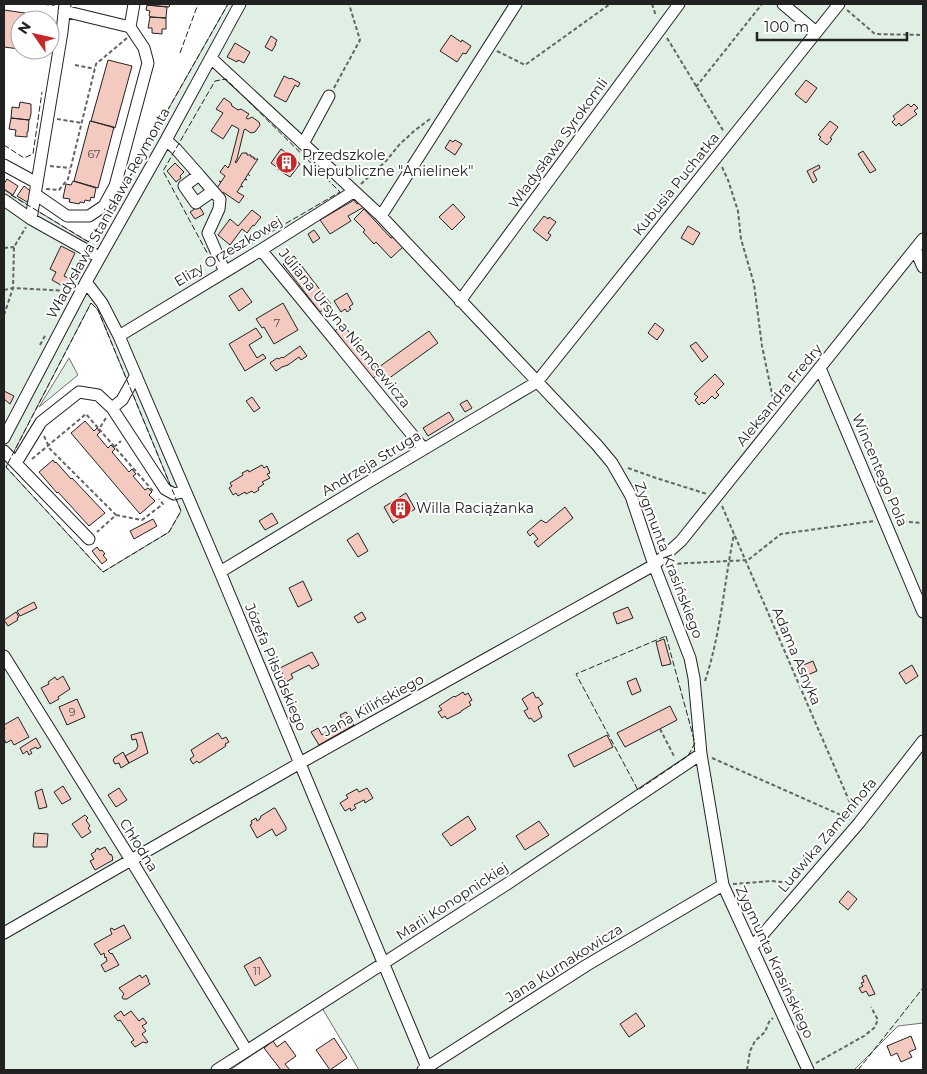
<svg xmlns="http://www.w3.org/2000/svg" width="927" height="1074" viewBox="0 0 927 1074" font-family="Montserrat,sans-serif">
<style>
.green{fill:#e0efe3;stroke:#6f6f6f;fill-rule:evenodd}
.building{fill:#f3c9c0;stroke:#222}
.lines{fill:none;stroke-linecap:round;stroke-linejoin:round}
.minor-casing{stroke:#222;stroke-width:13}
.path{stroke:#646464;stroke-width:2;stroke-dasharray:4 2.5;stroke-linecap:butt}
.minor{stroke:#fff;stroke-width:11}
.fence{stroke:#222;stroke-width:1;stroke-dasharray:6 2.5;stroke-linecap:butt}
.labels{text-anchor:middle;stroke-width:4;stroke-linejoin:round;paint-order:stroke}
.number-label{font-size:11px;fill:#564c4a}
.street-label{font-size:14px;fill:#222;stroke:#fff}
.poi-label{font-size:14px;fill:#222;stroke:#fff;text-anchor:start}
</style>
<rect width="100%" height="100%" fill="#fff"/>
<path class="green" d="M228,4H923V249L922,250L923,253V1023L898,1026L854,1070H359L322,1008L230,1070H4V190L88,242L92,237L95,238ZM91,303L98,310L181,511L169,532L103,572L6,467Z
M69,358L78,375L39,407Z"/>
<path class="building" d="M147,4H170L169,7L147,5Z
M147,5L167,7L166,18L150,17L149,15L150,11L146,10Z
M4,10L25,13L24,20H20L19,49L4,47Z
M150,17L166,18V29H162V34L152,33V28H148Z
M451,35L461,42L462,40L471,46L466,54L463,53L457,62L440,51Z
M271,36L277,40L275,44H276L272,51L265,47Z
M235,43L250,52L244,63L238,60L237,62L227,57Z
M108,60L132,66L115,128L91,121Z
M284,76L290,79L291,78L300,83L298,87L295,85L286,102L274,96Z
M806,80L817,88L806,103L795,94Z
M224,98L231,103L232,106L238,110L241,109L249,114L246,118L248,119L252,117L259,122L260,125L255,132L251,133L245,129L244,130L237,159L235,162L236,163L242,153H247V155H251V157H254V159H258L248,174L250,176L248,174L245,179L247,180L245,179L241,185L243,187L241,186L237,192L244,196L239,203L223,192L221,195L218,193L220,191L215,188H217L221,182L219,181L221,182L225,176L220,172L225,165L228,168L230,164L239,129L232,125L223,139L211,131L223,113L216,109Z
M20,102L31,104V114L30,117V119L29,120L11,118L12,107L19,108Z
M908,104L911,107L914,104L918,108L914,111L917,114L901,126L899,123L896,126L892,122L895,119L893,116Z
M11,118L29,120L28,132H27V137L15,136L16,130L9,129Z
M90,121L114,127L98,188L74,181Z
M830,121L838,127L830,138L832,139L827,145L819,139L821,137L818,135Z
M450,140L453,142L455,140L462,144L455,155L445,148Z
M281,149L288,154L289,153L295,158L294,159L300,164L290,177L277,169L278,168L271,163Z
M863,151L876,170L870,173L858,154Z
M175,163L184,172L180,176L181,178L176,182L167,171Z
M819,165L820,168L813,172L817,180L813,183L807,171Z
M7,179L18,186L13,195L4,189V184Z
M73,181L96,188L94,198L91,197L90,201L85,200L84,203L80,202L79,204L69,202L70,199L63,198L66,184L71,185Z
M24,186L33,193L27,202L17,196Z
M354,200L357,204L360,202L364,207L348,216L351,221L330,234L320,220Z
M453,204L465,217L452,230L439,217Z
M199,206L204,214L195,219L190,212Z
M364,209L391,238L393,237L403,247L391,258L376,242L374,244L363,232L365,230L354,219Z
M252,210L261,217L254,226L253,225L247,233L242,229L230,245L218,235L230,219L238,226Z
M544,216L548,219L549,217L556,222L548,233L551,235L547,241L533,230Z
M688,226L700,233L693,245L681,238Z
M314,230L320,238L313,243L308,234Z
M61,246L75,253L64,276L70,279L66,288L52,280L56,272L50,269Z
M294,256L331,304L320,312L283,264Z
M242,288L252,302L239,311L229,296Z
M347,293L353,304L349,307L351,309L347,312L345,309L341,312L334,301Z
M283,303L298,330L274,344L264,327L262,328L256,319Z
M655,323L664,330L657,340L648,333Z
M343,324L380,373L372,379L335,331Z
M256,328L262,337L249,345L257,358L263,354L266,358L245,371L229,344Z
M429,331L438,343L388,379L379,367Z
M696,342L708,357L702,362L690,346Z
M300,346L307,356L301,360L299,357L288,365L282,367L276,371L270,363L277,358L279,359L282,357L283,358Z
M715,374L724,384L716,392L719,395L715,399L712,396L704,404L702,402L699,405L695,400L698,397L694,394Z
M4,391L14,396L10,404L4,399Z
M252,397L260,408L254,412L246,401Z
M467,400L472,408L465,412L460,404Z
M449,412L454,420L428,436L423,428Z
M85,421L94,431L97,428L100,432L97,435L108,448L111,445L115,449L112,452L129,472L132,469L136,474L133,476L145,490L148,488L152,492L149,495L155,501L140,514L71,433Z
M53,460L55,463L56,462L71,479L72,478L105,513L89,526L58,492L57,493L39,472Z
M262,465L264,468L267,466L270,473L267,474L270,478L262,482L264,484L258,488L259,490L254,493L252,491L246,494L245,492L238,496L236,493L233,495L229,488L232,486L230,483L243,475L242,473L248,470L249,472Z
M406,493L415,509L393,523L384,507Z
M565,507L573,518L538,547L534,542L538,539L533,533L530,536L527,532L541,520L546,523Z
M272,513L278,523L265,530L259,521Z
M153,519L157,526L134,539L130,531Z
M358,533L368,551L358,557L347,540Z
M97,547L100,551L102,550L105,554L103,555L107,560L102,564L92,551Z
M303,581L312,600L298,607L289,588Z
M34,602L37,608L20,616L17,611Z
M628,607L633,618L617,624L613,613Z
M16,612L19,617L17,618L18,620L8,626L4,620Z
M362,612L366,619L358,623L354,617Z
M664,639L671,664L662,666L656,642Z
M312,652L319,665L312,669L309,665L291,674L293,678L286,682L280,668Z
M813,661L817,671L805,676L801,666Z
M912,665L918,676L906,684L899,673Z
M63,676L70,689L58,697L59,699L50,704L41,688L49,684L48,682L55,677L57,680Z
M636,678L641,691L632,695L627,682Z
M463,692L465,695L468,693L472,700L469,702L471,705L461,711V712L447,719L445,716L442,718L438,712L442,710L439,706L454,696L455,697Z
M533,692L536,698L538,697L543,704L538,707L542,717L534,722L531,718L529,719L524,711L528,709L522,699Z
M77,699L85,717L67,725L59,707Z
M670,706L677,720L625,747L617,733Z
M346,712L354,725L319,745L311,732L318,728L322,735L342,723L343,721L340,715Z
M18,717L29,737L14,745L11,740L6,743L4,739V729H5L4,725Z
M142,732L148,753L129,763L125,756L136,750L138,746L136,739L132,740L131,735Z
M218,733L222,739L226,737L229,742L225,744L226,746L199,763L197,761L193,764L190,759L194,756L191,750Z
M607,735L613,747L574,767L568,755Z
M36,738L41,747L37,749L36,747L30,750L32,753L29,755L27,751L23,754L20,748Z
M123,752L129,763L121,768L119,763L115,764L113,760L114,759V758Z
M63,786L71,799L62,804L54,792Z
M119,788L127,800L116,807L108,795Z
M367,788L373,798L365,803L364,800L354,805L356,808L351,811L350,808L345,811L340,803L348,798L346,795L357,789L359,792Z
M42,789L47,807L39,809L35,792Z
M274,808H275L286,827V830L276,836L272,829L257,838L250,825L252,824L251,821L256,818L257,821L260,819L261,816Z
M85,815L88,818L86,820L90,826L88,828L91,832L82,838L72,824Z
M468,816L476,829L451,846L442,834Z
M539,821L549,835L525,850L516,836Z
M34,833L48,834L47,847H33Z
M105,847L110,855L111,854L113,858L112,859L113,860L95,870L90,861L94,859L91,854L96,851L95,850L98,848L99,850Z
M848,891L857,899L848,910L839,902Z
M124,925L131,938L108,951L111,954L112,953L119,965L105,972L101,965L107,961L106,957L105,958L104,953L101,955L94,944L112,934L110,929L112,928L114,930Z
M260,957L271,976L255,986L244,966Z
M140,975L142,978L146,975L149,981H148L150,984L127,999H123L122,997L124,994L119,988Z
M866,975L875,994L869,996L866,991L862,993L859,988L863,986L861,983L864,982L862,977Z
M121,1011L124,1016L131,1011L139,1021L143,1018L147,1023L142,1026L146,1031L142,1034L148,1042L146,1043L143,1042L135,1047L131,1042L134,1040L120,1020L118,1021L114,1016Z
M636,1013L645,1026L629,1037L620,1024Z
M911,1036L916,1049L909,1052L912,1057L901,1062L897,1053L891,1056L887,1046Z
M334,1038L347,1058L330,1070L316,1050Z
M273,1041L277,1047L285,1041L296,1056L285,1064L290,1070H281L264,1048Z"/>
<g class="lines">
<defs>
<path id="minor" d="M783,4L816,32
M64,11L130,27
M211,58L381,216L597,445L612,463L631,496L654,565L690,658L694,678L701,754L723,885L808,1070
M166,140L176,149L199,175
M303,144L329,96
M4,165L37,183
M213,191L196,203L184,186L199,175L220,199L219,209L208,233L225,272
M35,194L67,216H89L104,206L115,186L148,63L144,48L130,27L134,4
M4,200L31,219L99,257
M381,216L516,4
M31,219L62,32L65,4
M915,249L923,267
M261,250C316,316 369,383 424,449
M86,282L102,303L119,336L220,572L428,1070
M460,301L679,4
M119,336L261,250L353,192
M820,368L923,612
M112,408L165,489L174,494L185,491
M4,438L86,282L166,140L240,4
M4,451L89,539
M16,463L41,422L79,392L98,395L112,408L122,400L136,375
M220,572L370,481L537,382L839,4
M4,656L131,860L247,1051
M4,933L300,763L654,565L681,541L923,239
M752,947L859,823L923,741
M217,1070L507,884L701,754
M423,1070L587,965L723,885"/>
</defs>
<use href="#minor" class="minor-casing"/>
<path class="path" d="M45,4L55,5
M652,4L656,16
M847,10L875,34L923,35
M667,38L724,132
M497,51L525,65L610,4
M75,65L95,69
M696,87L762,4
M334,88L360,40L349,4
M57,119L82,123
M50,166L70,168
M722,167L728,180L738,211L741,239L754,284L762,346L775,408
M361,184L387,160L399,145L414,131L430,119
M46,189L59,190L68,179L96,64L127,38
M4,248L14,247
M4,290L13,288L69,291
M4,315L13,288L14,247L26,227
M40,345L46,334
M106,418L99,429L153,491
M44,436L50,449L116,515L97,532
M114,447L121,441
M32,459L86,414L99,429
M628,468L656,478L707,494
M722,506L854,812
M116,515L142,520L163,504L159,499
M896,521L923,523
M671,564L748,560L781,534L874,521
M705,681C721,633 724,583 734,534
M660,729L675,758
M712,758L850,819
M733,884L771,881L793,883
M816,1063L864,1036L874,1028L878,1020L871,1007
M747,1070L750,1051L755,1041L765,1032L769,1022L773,1018"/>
<use href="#minor" class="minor"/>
<path class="fence" d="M180,53L198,4
M4,145L24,158L33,154L42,92
M11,195L89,242L92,237L95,238L228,4
M211,260L163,171L215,81L226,79L340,192L223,260
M91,303L98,310L181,511L169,532L103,572L6,467Z
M666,636L695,743L688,756L638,790L576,674Z
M858,1070L923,988"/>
</g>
<defs>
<symbol id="building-disc" viewBox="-11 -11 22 22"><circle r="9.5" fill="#c62828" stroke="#fff"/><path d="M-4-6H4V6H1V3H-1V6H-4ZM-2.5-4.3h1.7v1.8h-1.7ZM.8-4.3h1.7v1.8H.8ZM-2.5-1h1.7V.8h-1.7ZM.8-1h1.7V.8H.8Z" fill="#fff"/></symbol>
</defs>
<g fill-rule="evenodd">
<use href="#building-disc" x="274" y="150" width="25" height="25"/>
<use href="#building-disc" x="388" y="496" width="25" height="25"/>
</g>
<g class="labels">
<g class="number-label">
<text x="94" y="158">67</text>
<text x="277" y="327">7</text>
<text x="72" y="716">9</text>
<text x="257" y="975">11</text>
</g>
<g class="street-label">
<text transform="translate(558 143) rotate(-54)" y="5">Władysława Syrokomli</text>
<text transform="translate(676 184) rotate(-51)" y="5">Kubusia Puchatka</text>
<text transform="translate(108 213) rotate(-61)" y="5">Władysława Stanisława Reymonta</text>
<text transform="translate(228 251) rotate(-31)" y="5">Elizy Orzeszkowej</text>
<text transform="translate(345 328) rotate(51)" y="5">Juliana Ursyna Niemcewicza</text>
<text transform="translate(779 395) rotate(-51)" y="5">Aleksandra Fredry</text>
<text transform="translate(371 463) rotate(-31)" y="5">Andrzeja Struga</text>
<text transform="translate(880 470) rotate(67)" y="5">Wincentego Pola</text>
<text transform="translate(669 560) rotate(69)" y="5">Zygmunta Krasińskiego</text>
<text transform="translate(797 656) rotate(67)" y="5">Adama Asnyka</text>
<text transform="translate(276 667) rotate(67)" y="5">Józefa Piłsudskiego</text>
<text transform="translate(373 705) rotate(-29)" y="5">Jana Kilińskiego</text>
<text transform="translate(827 835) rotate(-50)" y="5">Ludwika Zamenhofa</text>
<text transform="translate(139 845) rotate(58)" y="5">Chłodna</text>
<text transform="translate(452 901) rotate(-33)" y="5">Marii Konopnickiej</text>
<text transform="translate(775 962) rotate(65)" y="5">Zygmunta Krasińskiego</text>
<text transform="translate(564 963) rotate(-32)" y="5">Jana Kurnakowicza</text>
</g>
<g class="poi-label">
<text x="302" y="160">Przedszkole<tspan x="302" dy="16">Niepubliczne "Anielinek"</tspan></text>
<text x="416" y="513">Willa Raciążanka</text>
</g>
</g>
<rect width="927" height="1074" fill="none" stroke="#222222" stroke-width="10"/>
<g transform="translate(35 35) rotate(304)"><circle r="24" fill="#ffffff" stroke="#a7a7a7"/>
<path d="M0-4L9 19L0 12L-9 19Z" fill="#c62828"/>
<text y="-8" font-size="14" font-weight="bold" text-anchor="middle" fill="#222222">N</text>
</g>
<path d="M757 32v8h150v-8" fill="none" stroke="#222222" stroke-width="2.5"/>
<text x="764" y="32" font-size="15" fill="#222222" stroke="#ffffff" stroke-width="4" paint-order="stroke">100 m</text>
</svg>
